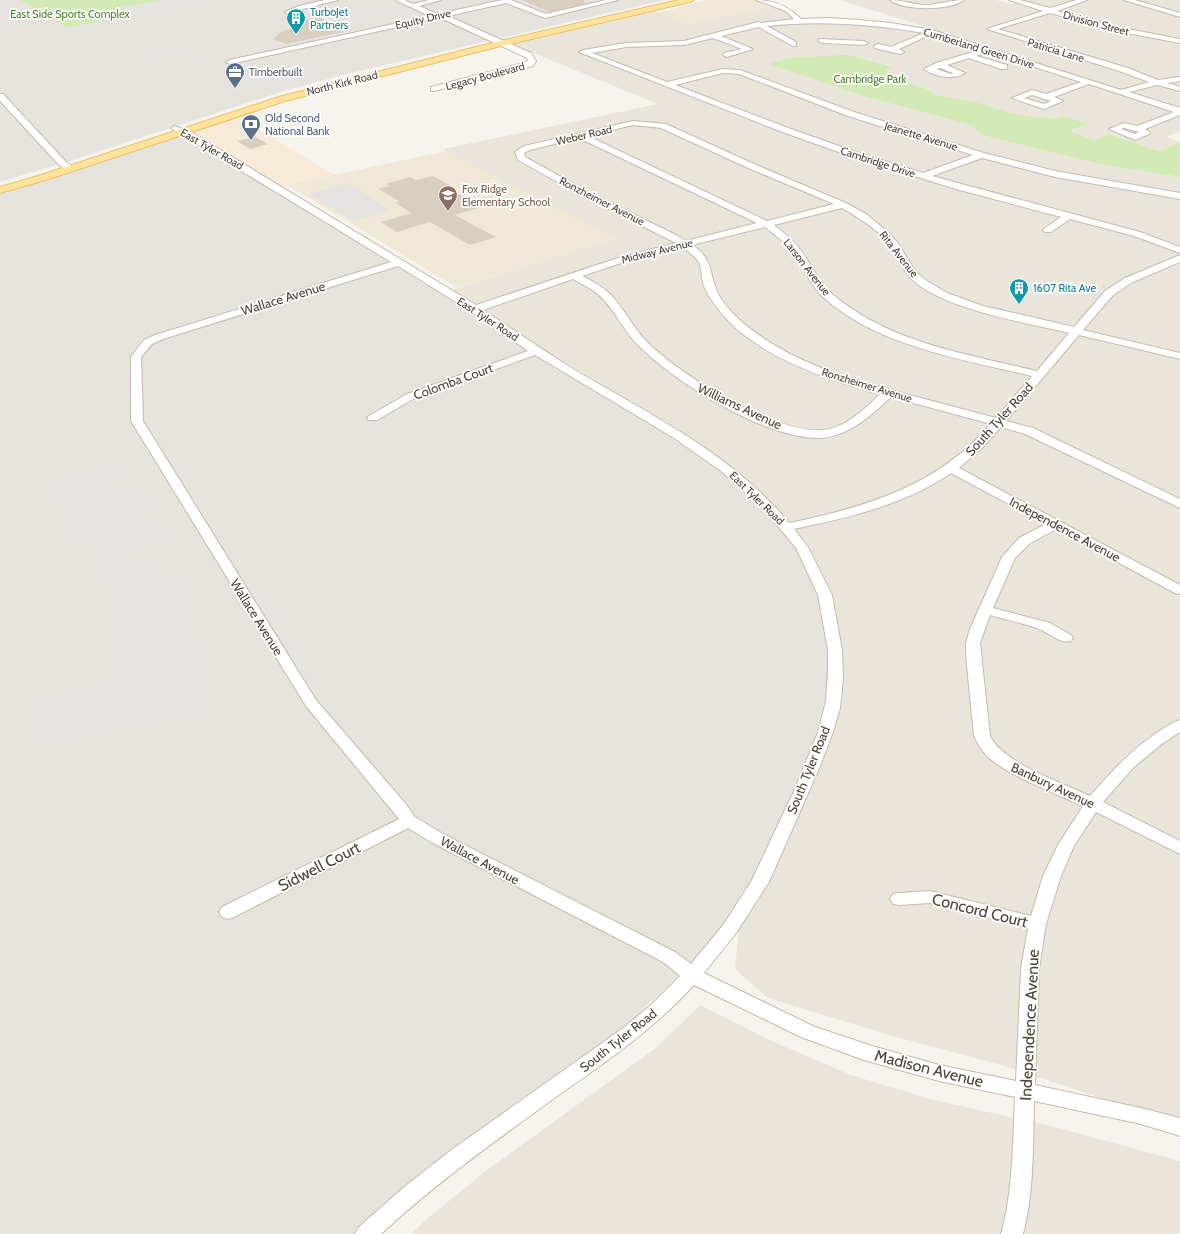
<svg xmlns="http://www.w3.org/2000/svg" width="1180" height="1234" viewBox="0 0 1180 1234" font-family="Cabin,sans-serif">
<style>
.residential{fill:#eae5da}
.commercial{fill:#f7ead8}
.industrial{fill:#e6e2dd}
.education{fill:#efe8d6}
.green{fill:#d2eab5}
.parking{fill:#e5e3e0}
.building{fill:#d8cfc1}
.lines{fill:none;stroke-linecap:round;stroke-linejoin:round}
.minor-casing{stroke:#c2bbae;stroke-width:2}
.major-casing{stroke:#e6c16a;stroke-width:2}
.minor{fill:#fff;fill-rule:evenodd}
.major{fill:#ffe39c;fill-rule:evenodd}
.labels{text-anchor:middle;stroke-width:3.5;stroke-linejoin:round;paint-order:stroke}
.far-culture-label{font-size:11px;fill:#0d838f;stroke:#fff;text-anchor:start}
.far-park-label{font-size:11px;fill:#4a7f2a;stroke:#fff}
.far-street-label{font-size:11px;fill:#4b4439;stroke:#fff}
.far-service-label{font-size:11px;fill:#4e5e75;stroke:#fff;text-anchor:start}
.far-education-label{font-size:11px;fill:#785e54;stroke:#fff;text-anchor:start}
.street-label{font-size:13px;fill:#4b4439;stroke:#fff}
.near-street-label{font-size:16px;fill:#4b4439;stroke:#fff}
</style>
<rect width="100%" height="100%" fill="#f6f3ec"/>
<path class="residential" d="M840,0H996L1011,4L1026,0H1180V131L1166,137L1180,142L1159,151L1109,134L1094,140L1068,131L1089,124L1057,118L1027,117L1009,113L935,95L929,90L890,76L886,69L892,66L850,55L788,58L770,64L863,96L972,125L981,135L1100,164L1180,177V257L1120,282L996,418L962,455L940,471L884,499L842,513L788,523L741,475L683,435L450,291L615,239L443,149L658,104L509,43L651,10L688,24L783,6L793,11L805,22L838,21L916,30L926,27Z
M1180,261V1122L1135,1109L1001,1065L889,1035L768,998L735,969L739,928L829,740L832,607L793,529L827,523L868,512L908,496L942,480L984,446L1113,294L1122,287Z
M700,1005L767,1039L851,1075L930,1099L1051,1126L1180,1161V1234H411L428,1218L487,1170L656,1048Z"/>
<path class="commercial" d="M234,115L335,175L280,187L188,131Z"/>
<path class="industrial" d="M0,0H19L67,28L210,0H664L346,74L284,91L66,162L0,92Z
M0,100L59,164L0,182Z
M182,133L675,436L728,476L758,503L780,528L806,564L819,599L829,637L828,688L811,755L745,897L691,963L618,1034L359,1234H0V192Z"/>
<path class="education" d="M708,0H757L778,7L688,24L657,13Z
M447,151L615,239L458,288L287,185Z"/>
<path class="green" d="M19,0H208L67,28Z
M841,55H850L893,67L886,69L890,76L929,90L935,95L975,102L1009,113L1034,117L1057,118L1064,116L1089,124L1069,131L1094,140L1109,134L1159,151L1180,142V177L1100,164L981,135L971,125L863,96L769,64L788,58Z"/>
<path class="parking" d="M161,0H220L131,18L114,9Z
M446,0H458L465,3L462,4L464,5L447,9H440L428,4Z
M606,0H629L548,19L542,16L553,13L552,12Z
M390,7L398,12L394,13L391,11L357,19L354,17L347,18L344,17Z
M328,10L364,27L350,30L333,22L342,20L323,11Z
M185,46L209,60L205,61L204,66L199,67L190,62L203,59L188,51L140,60L134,57Z
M242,73L265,85L249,89L235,81L240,80L232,75Z
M346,183L391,210L353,221L309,194Z
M111,468L115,491L130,489L135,490L143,518L152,517L158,544L129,550L135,581L165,576L192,703L181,705L183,716L33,747L29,701L124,682L109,586L113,585L112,584H103L96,537L66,542L57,477Z"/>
<path class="building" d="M522,0H584V4L549,12Z
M313,18H321L347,31L286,44L273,39L282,31L299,27L291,23Z
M255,137L268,144L250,149L237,141Z
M433,176L451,186L446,187L482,207L455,215L496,237L470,245L430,222L397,232L381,222L412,213L395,203L399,201L378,189L390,186L386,184L410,177L416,180Z"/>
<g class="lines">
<defs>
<path id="minor" d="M325,0H338L303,9L288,14L285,12L299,6Z
M395,0H404L413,4L429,0H441L419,6L438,14L502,0H511L546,14L606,0H618L545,18L506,3L448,16L531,53L536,61L533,66L434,91H431V87L527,62L528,59L525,57L445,20L438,18L230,64L226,62L230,60L430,16Z
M756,0C774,0 788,6 801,19L827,18L860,20L891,23L932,30L1121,90L1149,82L1122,72L987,29L1043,11L1009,0H1020L1050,8L1077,0H1087L1057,11L1117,27L1180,39V43L1116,31L1050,13L998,29L1128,68L1158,80L1180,77V81L1167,83L1180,87V91L1157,85L1129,92L1180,108V115L1145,129L1150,132L1149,134L1135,140L1109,129L1124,123L1137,126L1174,112L1089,84L1054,97L1063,101L1044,109L1012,98L1032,90L1046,94L1081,82L988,52L976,56L1007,65V69H1001L969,58L947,65L965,73C955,81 933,76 924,69L936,63L980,50L932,34L899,49L904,52L900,54L875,48L874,46L878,44L891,47L924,33C872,24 820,20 767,26L796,42V46H793L759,27L721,36L753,49L727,57L723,55L724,53L742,49L713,38L684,45L626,47L592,53L667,82L723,69L740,70L854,112L984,153L1055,171L1180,193V199L1055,177L982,158L932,176L1140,232L1180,247V253L1134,236L1070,219L1051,232H1045L1043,230L1045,228L1061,217L956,189L847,155L785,133L579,52L583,50L626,43L684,41L758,22L761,23L794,19L786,11ZM940,68L953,73L951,74L936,69ZM723,73L739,74L848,116L973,155L923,173L853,151L791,129L675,85ZM1032,95L1051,101L1044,104L1024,98ZM1124,128L1139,132L1135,134L1121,129Z
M890,0C902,0 914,5 927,5C940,4 952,0 964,0C950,11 904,11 890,0Z
M1124,0H1135L1180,13V17Z
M819,39L864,41L868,43L864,45L822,43L818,41Z
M0,94H3L67,163L76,168L75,170L72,171L61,167L0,101Z
M633,121L666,124L754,164L846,203L866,214L889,233L897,242L915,271L924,279L947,293L983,306L1074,327L1105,291L1125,278L1180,255V262L1133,282L1113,295L1083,330L1180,353V359L1079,335L1006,421L1033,428L1180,499V508L1025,434L1001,427L981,449L959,468L1180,585V594L1175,593L1056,529L1029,544L1015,558L993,608L1050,623L1071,635L1073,638L1071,641C1059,644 1050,633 1039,629C1024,623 1006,620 990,615L980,643L990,736C1003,763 1063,783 1090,796C1112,771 1133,748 1161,730C1167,726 1173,722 1180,720V732L1163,743L1134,767L1103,802L1180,841V854L1096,812L1074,846L1061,876L1046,924L1039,969L1035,1085L1141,1108L1180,1118V1136L1141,1124L1034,1101C1033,1143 1034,1194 1023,1234H1001C1013,1194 1013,1140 1015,1097L939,1081L864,1060L801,1037L694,985C653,1030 603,1064 553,1099C494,1142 435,1184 381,1234H355L359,1227L403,1188L450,1151L622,1029L650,1006L680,976L663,962L431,842L408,828L234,917L228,919L222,917L219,912L222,907L399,819L306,706L131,421V357L144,340L155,335L391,262L171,128L175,126L191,132L476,305L618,258L676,243L586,198L518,160L515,152L524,146ZM633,125L661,128L748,168L834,204L767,221L588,136ZM579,138L757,223L686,241L674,234L592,194L525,157L524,153L530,150ZM842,208C859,218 878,229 890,245C899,258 903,273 916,283C952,311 1024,322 1069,333L1037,371C966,354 886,342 830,292C818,282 812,265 802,252C795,241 784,233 774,225ZM765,227C775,235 786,243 794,254C804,268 810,285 823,297C879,347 961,359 1032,376L996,418C965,410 933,401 902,393C845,378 788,361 742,322C733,314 720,301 716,289C709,269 712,258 692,245ZM683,248C708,264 697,270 706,291C709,296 713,302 716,306C749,354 827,380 880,394C865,409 844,429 822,430C775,434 680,375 647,342C633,328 624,308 610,294C602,286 592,281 582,276L624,262ZM398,266L472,312L528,351L407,394L369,416L367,418L369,420H377L415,398L535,355L674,438L721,471L763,508L796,548L818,595L828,650V672L826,701L818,732L795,789L752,880L724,924L691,964L675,952L443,834L415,817L405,803L316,700L143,421L141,357L152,344L163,339ZM573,279C583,285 595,290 603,299C617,314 625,333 640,347C677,384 768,440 821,438C849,436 872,415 891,397L991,424C937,486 867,507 789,523C735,457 657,418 585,376C550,355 517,332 483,310ZM951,473L1046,524L1019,538L1002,557L970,629L966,643V655L974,736C978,744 982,751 988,757C1010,777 1055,793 1083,806L1058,845L1043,876L1031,916L930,891L899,893L893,894L890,899L893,904L899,905L930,903L1028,928L1021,969L1016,1081L939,1065L872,1046L815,1027L704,973L736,933L769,882L820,766L833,732L840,708L843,679L842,650L832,595L808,547L794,529C847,518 905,505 951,473Z"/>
<path id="major" d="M679,0H694L690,2L497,47L285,101L49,179L0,193V187L41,175L279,97L496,42Z"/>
</defs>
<use href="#minor" class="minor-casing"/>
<use href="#major" class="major-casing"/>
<use href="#minor" class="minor"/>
<use href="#major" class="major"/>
</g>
<defs>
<symbol id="building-pin" viewBox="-11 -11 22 30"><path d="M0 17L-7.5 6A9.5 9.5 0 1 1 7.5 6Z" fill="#0f9aa8" stroke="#fff"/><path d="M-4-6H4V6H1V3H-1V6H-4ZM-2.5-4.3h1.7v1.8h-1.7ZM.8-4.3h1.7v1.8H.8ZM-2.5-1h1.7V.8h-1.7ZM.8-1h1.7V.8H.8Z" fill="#fff"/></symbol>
<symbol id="office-pin" viewBox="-11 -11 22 30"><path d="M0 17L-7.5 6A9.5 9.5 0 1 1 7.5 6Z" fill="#5c6f8a" stroke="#fff"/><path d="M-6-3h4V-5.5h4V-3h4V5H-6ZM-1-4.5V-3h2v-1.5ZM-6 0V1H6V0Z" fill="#fff"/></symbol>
<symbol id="bank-pin" viewBox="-11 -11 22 30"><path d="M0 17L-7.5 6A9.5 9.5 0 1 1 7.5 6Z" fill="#5c6f8a" stroke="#fff"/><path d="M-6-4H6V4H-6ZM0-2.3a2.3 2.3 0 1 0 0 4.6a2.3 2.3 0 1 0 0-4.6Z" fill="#fff"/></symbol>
<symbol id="school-pin" viewBox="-11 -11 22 30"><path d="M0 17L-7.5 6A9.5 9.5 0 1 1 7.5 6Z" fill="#8d6e63" stroke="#fff"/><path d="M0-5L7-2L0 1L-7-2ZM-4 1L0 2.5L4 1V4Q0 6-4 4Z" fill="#fff"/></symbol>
</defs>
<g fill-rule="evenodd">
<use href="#building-pin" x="285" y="7" width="22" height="30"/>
<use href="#office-pin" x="224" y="61" width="22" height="30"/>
<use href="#bank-pin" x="240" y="113" width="22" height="30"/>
<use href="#school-pin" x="437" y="184" width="22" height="30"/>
<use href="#building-pin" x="1008" y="277" width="22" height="30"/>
</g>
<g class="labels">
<g class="far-culture-label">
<text x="310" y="16">TurboJet<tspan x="310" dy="13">Partners</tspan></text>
<text x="1033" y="292">1607 Rita Ave</text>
</g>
<g class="far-park-label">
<text x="70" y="18">East Side Sports Complex</text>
<text x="870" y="83">Cambridge Park</text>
</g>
<g class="far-street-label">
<text transform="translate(423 19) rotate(-13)" y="4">Equity Drive</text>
<text transform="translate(1096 23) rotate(15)" y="4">Division Street</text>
<text transform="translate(979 48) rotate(17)" y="4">Cumberland Green Drive</text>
<text transform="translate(1056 50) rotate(17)" y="4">Patricia Lane</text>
<text transform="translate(485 76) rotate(-15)" y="4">Legacy Boulevard</text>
<text transform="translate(342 83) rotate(-14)" y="4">North Kirk Road</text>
<text transform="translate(584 135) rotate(-13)" y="4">Weber Road</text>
<text transform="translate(921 136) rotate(17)" y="4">Jeanette Avenue</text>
<text transform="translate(212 149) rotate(30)" y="4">East Tyler Road</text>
<text transform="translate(878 162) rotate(18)" y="4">Cambridge Drive</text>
<text transform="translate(602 201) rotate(27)" y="4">Ronzheimer Avenue</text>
<text transform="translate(657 251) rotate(-14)" y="4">Midway Avenue</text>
<text transform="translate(899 254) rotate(52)" y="4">Rita Avenue</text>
<text transform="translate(807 267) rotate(52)" y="4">Larson Avenue</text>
<text transform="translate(488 319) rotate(33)" y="4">East Tyler Road</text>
<text transform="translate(867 385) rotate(17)" y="4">Ronzheimer Avenue</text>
<text transform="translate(757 498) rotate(44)" y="4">East Tyler Road</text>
</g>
<g class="far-service-label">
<text x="249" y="76">Timberbuilt</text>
<text x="265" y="122">Old Second<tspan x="265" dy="13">National Bank</tspan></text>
</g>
<g class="far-education-label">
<text x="462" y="193">Fox Ridge<tspan x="462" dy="13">Elementary School</tspan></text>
</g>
<g class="street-label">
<text transform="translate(283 298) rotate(-17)" y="5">Wallace Avenue</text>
<text transform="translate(453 381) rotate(-20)" y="5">Colomba Court</text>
<text transform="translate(740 406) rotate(25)" y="5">Williams Avenue</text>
<text transform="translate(999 419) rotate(-48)" y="5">South Tyler Road</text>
<text transform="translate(1065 529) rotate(28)" y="5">Independence Avenue</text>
<text transform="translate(257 617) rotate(58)" y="5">Wallace Avenue</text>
<text transform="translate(808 770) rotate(-68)" y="5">South Tyler Road</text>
<text transform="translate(1053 785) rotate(25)" y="5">Banbury Avenue</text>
<text transform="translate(480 860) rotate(28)" y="5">Wallace Avenue</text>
<text transform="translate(618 1040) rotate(-38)" y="5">South Tyler Road</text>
</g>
<g class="near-street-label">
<text transform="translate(319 866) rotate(-27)" y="6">Sidwell Court</text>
<text transform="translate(980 910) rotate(14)" y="6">Concord Court</text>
<text transform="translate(1029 1025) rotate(-87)" y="6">Independence Avenue</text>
<text transform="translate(929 1068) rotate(14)" y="6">Madison Avenue</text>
</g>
</g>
</svg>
